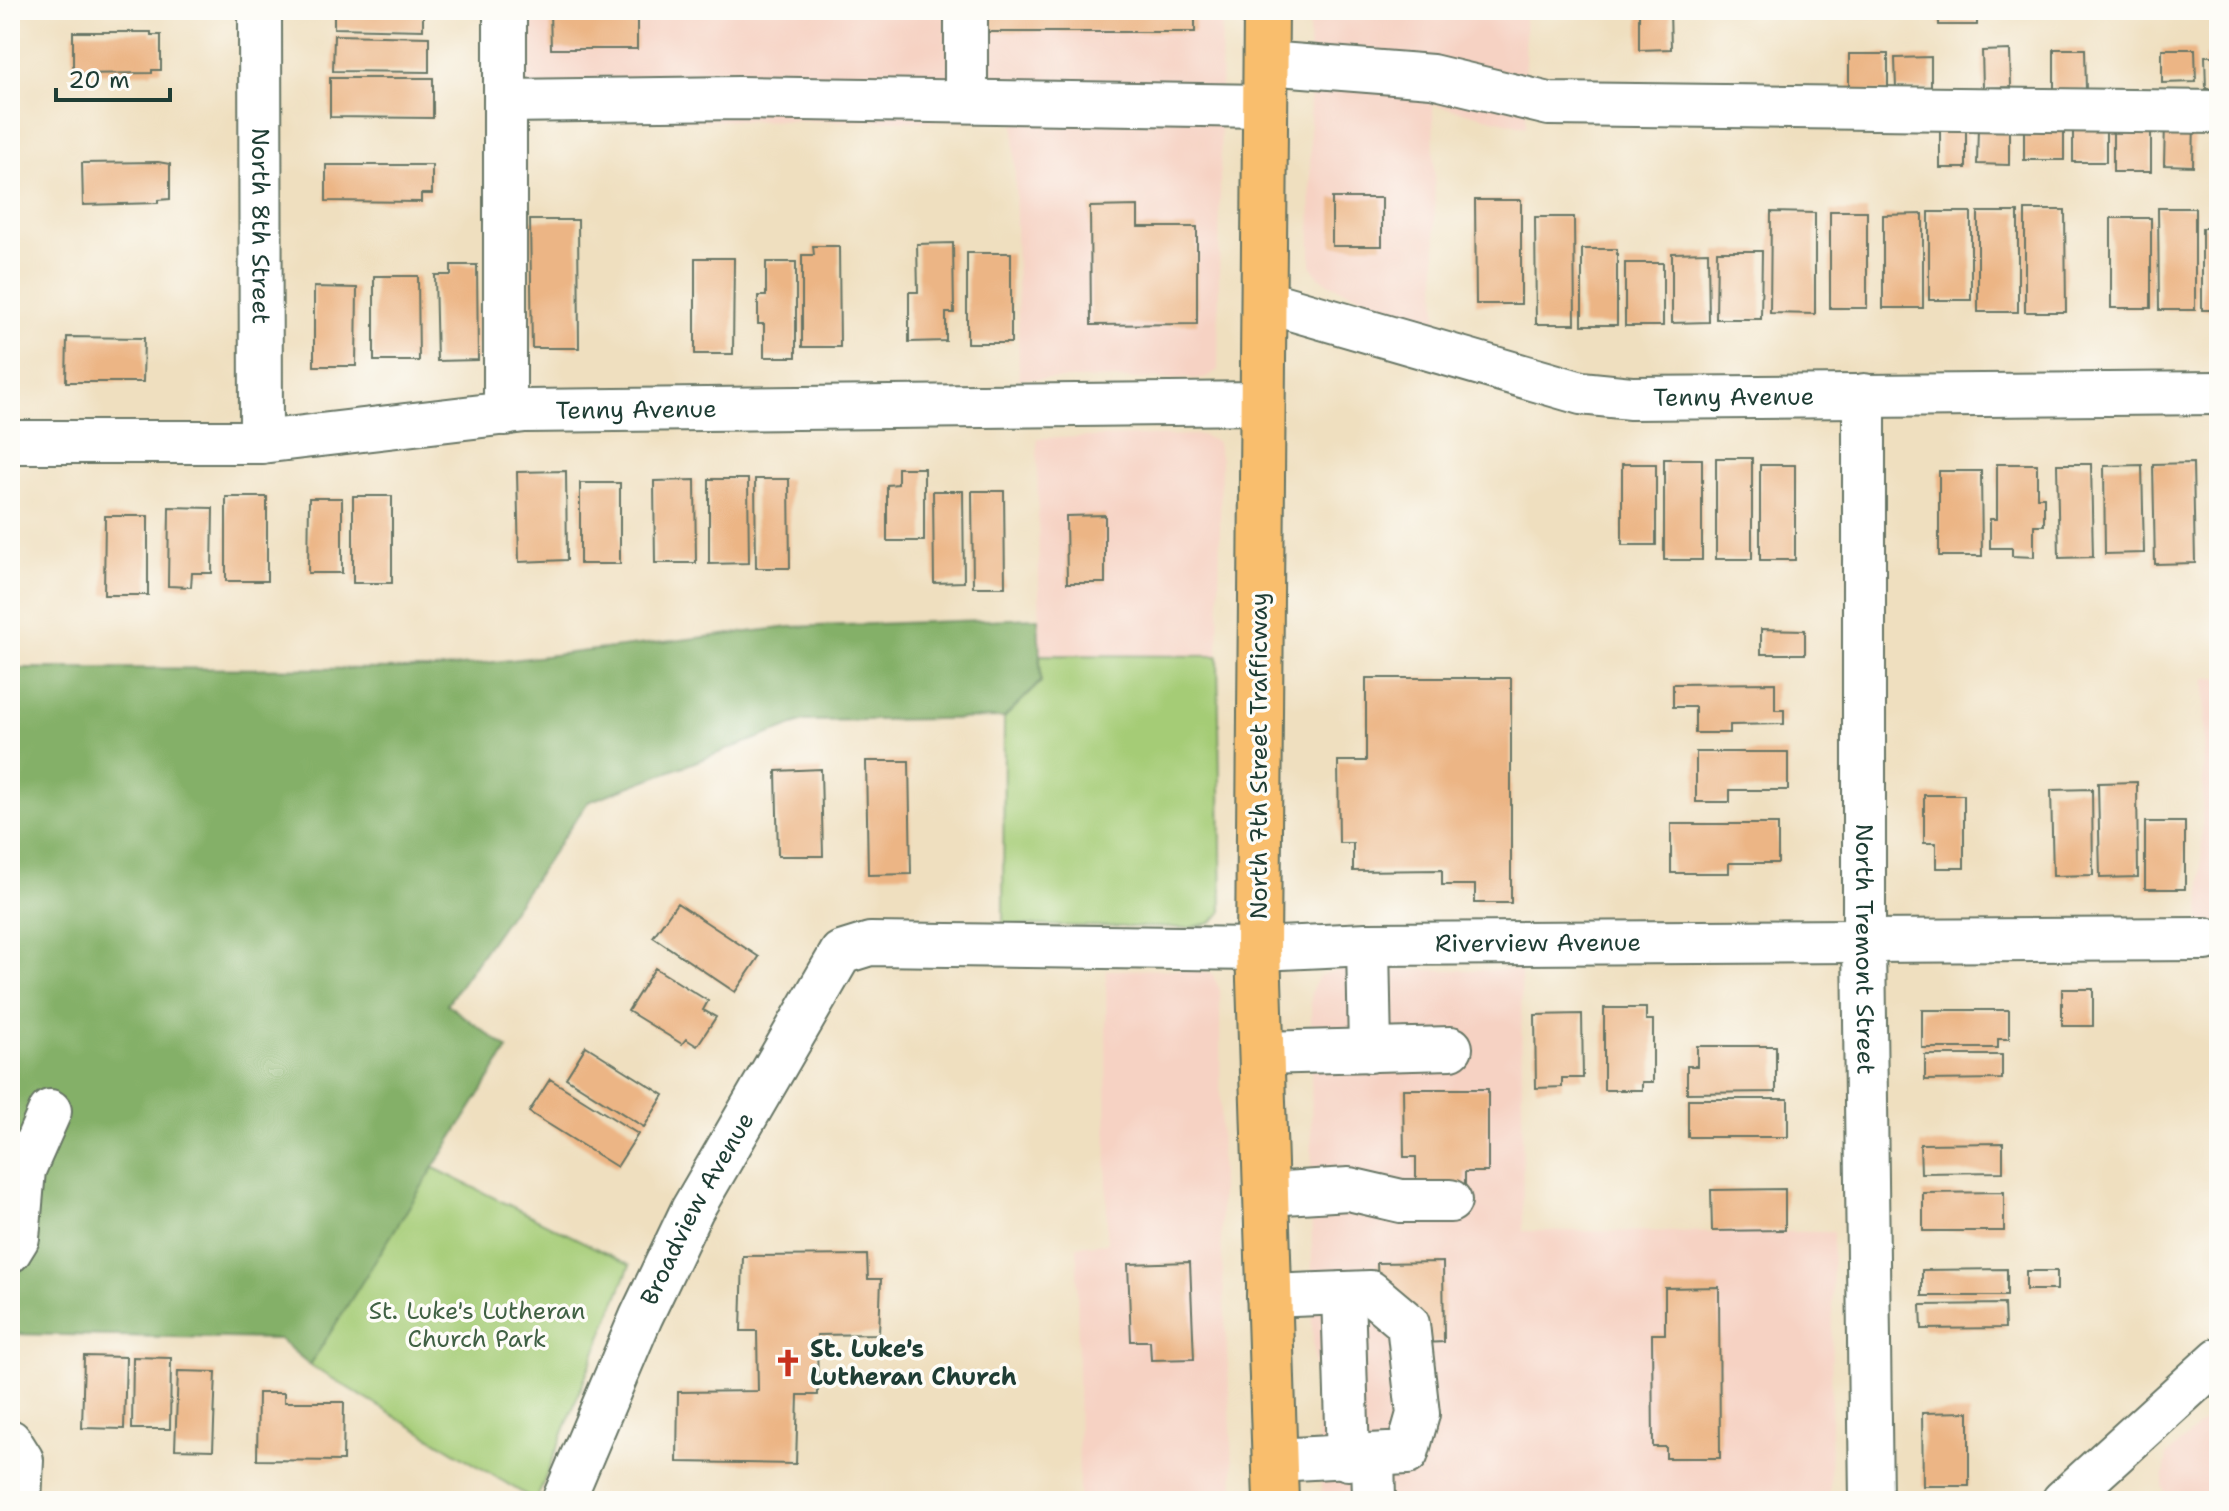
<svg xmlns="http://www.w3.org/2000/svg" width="2229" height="1511" viewBox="0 0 2229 1511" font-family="'Shantell Sans',sans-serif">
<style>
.built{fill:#f6d2c3}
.green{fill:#a5cc76;stroke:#628455;stroke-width:2}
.forest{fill:#84b067;stroke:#52764e;stroke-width:2}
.building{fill:#ecb585}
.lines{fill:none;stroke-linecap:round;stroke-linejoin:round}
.minor-casing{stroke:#687665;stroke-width:46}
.major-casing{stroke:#687665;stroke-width:48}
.minor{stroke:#fff;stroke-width:42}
.major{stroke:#f9be6d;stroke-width:44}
.labels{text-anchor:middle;stroke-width:7;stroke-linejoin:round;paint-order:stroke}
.street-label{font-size:24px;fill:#1f3d34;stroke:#fdfcf7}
.park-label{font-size:24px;fill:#406144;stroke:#fdfcf7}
.poi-label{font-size:24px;font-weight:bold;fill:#1f3d34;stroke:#fdfcf7;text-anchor:start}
</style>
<rect width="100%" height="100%" fill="#fdfcf7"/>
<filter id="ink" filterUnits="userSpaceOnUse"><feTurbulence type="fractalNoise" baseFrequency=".0125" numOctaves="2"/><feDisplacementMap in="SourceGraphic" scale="16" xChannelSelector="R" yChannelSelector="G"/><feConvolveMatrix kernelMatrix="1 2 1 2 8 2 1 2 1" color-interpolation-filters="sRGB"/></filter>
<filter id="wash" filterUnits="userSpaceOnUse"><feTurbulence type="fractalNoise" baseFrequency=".006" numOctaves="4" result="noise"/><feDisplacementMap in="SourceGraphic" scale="32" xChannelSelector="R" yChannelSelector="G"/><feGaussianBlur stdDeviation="1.8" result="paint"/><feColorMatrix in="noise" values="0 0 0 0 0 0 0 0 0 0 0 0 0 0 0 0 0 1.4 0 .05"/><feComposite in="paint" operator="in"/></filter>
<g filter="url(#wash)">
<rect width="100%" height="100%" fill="#efdfbf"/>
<path class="built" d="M519,10H1222L1218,370L1204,379H1019L1014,121L520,120Z
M1309,10H1525L1526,127L1433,104L1437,327L1330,284L1319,277L1311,265Z
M1200,435L1216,441L1221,460L1218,656L1040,655L1037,438Z
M2205,678H2219V924L2200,925Z
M1193,969L1212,973L1220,990L1221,1239L1234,1485L1230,1501H1079L1077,1246L1107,1243L1106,970Z
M1336,970H1521L1523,1231L1833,1232L1830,1501H1322L1312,1324L1311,992L1319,976Z
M2219,1408V1501H2171L2162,1487L2167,1455Z"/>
<path class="green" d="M1040,655L1218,656L1222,912L1211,923L1188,928L1003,925L1004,718L1041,682Z
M432,1167L630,1265L536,1501L310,1365Z"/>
<path class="forest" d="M1038,618L1041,681L1004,718L804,721L588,802L447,1004L508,1049L310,1365L279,1339L10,1334V668L435,669L790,627Z"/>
<g id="blocks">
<path class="building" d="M334,10H423V30L334,28Z
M550,10H637V49H551Z
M988,10H1195V32H988Z
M1639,10H1670L1671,49L1639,50Z
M1832,10H1881V17H1832Z
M1939,10H1977V25H1939Z
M73,32H151V35H161V70H152V73L73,74Z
M334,35L429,37V72L333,71Z
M2054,49H2085L2086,90H2054Z
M2162,49H2195L2196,82L2162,83Z
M2010,50L2011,87L1983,88L1982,51Z
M1849,54H1888V92H1849Z
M2205,56H2219V88L2206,89Z
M1931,57V89H1896L1895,58Z
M330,78H433V118L330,117Z
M2165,122H2194L2193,166L2164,165Z
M2024,123H2064V160H2024Z
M2073,124H2106V162H2073Z
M1978,127H2009V165L1977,164Z
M1940,128H1966V168H1940Z
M2113,131H2151V172H2113Z
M158,162L170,164V199L158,200V203L83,205L82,163Z
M326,165H432V194H421V202L326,201Z
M1332,198H1382V246H1332Z
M1475,200H1521V304H1476Z
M1138,206V227H1197V324L1091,325L1090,207Z
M2158,208H2195V310H2159Z
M2025,210H2065L2066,312H2025Z
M1830,211H1867V308H1830Z
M1771,212L1815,213V314L1770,313Z
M1929,212H1971V300H1929Z
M1978,212H2018V312H1978Z
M1923,214V308H1883V215Z
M1535,217H1574L1575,324H1536Z
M2111,218H2151V308H2111Z
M530,220H578L579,348H532Z
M2202,228H2219V310H2202Z
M953,243L954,313H946V341L909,342V292H918L917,244Z
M813,246H839L840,347H802V255H814Z
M1582,249H1617V325H1582Z
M1717,251H1762L1761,319H1716Z
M1708,252L1709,322L1672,323V253Z
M967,253H1011V343H967Z
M695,258H734L733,354H695Z
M766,262H796V357H764V324H758V296H766Z
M1625,263H1663V326H1625Z
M451,265H477L478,360L437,361L435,275H451Z
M374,276H418L419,361H374Z
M314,287L357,288L356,366H314Z
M67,337L144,338L143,382H66Z
M1716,458H1752V559H1716Z
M1664,459H1702V560H1664Z
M2193,463L2195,563L2155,564L2153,464Z
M1622,464H1656V545H1622Z
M1997,464H2037V497H2044V525H2034V557L2012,556V548H1990V519H1997Z
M2057,464H2091L2093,557L2059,558Z
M1760,465H1795V560H1760Z
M2142,465L2144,553L2105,554L2104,466Z
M898,468H924V541H887V485L898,484Z
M566,471L567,560L519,562L517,472Z
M1939,471H1981L1982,556H1939Z
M709,479H748L749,563L709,564Z
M755,479H789L790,568H756Z
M695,480L696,563H655L654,481Z
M580,483H620V564H580Z
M933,491H963L964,582L934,583Z
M972,491H1004L1005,587H973Z
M353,496H392V583H353Z
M226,497H267V581H226Z
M309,498H342V573H308Z
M169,507L213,508L212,573H192L191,587L168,586Z
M1105,515V583H1067L1066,516Z
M105,516H148V595H104Z
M1761,629L1805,630V654H1761Z
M1366,678H1511V903H1475V885H1442V870L1353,871V843H1339L1338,761H1366Z
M1775,683V710H1784V724L1730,725V733H1695V707H1673V684Z
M1696,752H1788V790H1730V802H1696Z
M866,761H909L911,874L868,875Z
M821,769L823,856H778L776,771Z
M2137,782L2138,877L2100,878L2098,783Z
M2092,789L2093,875L2053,876L2051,790Z
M1924,795H1964V868H1936V843H1924Z
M2145,822H2185V889H2145Z
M1671,824H1778V863H1729V873H1671Z
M677,903L759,957L735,992L653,937Z
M655,968L708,1001L703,1010L716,1017L697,1046L686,1039L682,1044L628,1011Z
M2062,989H2093V1026H2062Z
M1604,1008H1646V1020H1653V1082H1642V1090H1604Z
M1922,1010H2009V1039H1998V1048H1922Z
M1582,1014L1583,1078H1562V1087L1536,1088L1535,1015Z
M586,1046L664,1095L644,1127L566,1078Z
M1697,1046H1776V1092L1687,1093V1066H1697Z
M1925,1055H2002V1079L1925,1080Z
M550,1079L638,1134L617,1167L529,1112Z
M1403,1089H1488V1172H1465V1186L1416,1187V1157H1404Z
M1688,1099H1788V1137H1688Z
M2003,1143V1172L1921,1173L1920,1144Z
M1785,1189V1230L1712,1231L1711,1190Z
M2004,1192V1231H1923V1193Z
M867,1255L868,1279H881L879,1334L817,1335L818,1395H798L796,1464L677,1462L678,1392L758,1391L757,1331H741L743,1256Z
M1190,1262L1194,1359L1151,1360L1150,1341H1131L1128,1264Z
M1443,1262L1444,1342L1423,1343L1378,1286L1377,1263Z
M2007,1269V1296H1922V1270Z
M2026,1271H2057V1290H2026Z
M1719,1287L1720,1458H1666V1447H1653L1652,1334H1665V1288Z
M2004,1304L2005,1328L1922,1329L1921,1305Z
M84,1356L126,1357L124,1429L82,1428Z
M133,1357L171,1358L170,1429H132Z
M178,1371L216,1372L213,1450L175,1449Z
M258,1393H284V1402H344L343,1461L257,1460Z
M1969,1412V1486H1923L1922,1413Z"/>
</g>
</g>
<g filter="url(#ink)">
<use href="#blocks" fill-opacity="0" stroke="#687665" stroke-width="2"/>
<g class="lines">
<defs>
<g id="minor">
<path id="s1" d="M260,10L261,442"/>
<path d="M505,10V414"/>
<path d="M1266,63L1432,76L1549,104L2219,112"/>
<path d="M505,101L739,98L1265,106"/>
<path d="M966,101V10"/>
<path id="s2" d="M1263,301L1581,393L1631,398L2219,393"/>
<path id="s3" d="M1864,395V940L1871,1501"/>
<path id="s4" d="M10,442H261L525,411L1262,403"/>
<path d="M1368,944L1370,1051"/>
<path d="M1261,1053L1451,1048"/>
<path d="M1267,1194L1349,1189L1401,1201H1450"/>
<path d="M10,1251L18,1238L24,1170L50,1111"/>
<path d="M1343,1293L1348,1459"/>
<path d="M1268,1296L1370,1292L1408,1324L1418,1414L1407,1453L1274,1460"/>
<path d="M10,1441L22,1460L20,1501"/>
<path d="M1373,1455L1374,1501"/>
<path id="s5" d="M563,1501L641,1317L692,1210L841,953L870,944L1258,949L1368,944L2206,939"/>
<path d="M2063,1501L2219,1359"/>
</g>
<path id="major" d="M1266,10L1258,949L1276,1501"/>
</defs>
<use href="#minor" class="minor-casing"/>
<use href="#major" class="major-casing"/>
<use href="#minor" class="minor"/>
<use href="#major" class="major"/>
</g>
</g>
<defs>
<symbol id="church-bare" viewBox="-9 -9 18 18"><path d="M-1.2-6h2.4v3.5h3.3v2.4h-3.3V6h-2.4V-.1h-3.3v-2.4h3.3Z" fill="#c8321e" stroke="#fdfcf7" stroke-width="2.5" paint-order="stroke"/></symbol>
</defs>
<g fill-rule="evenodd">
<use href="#church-bare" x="768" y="1343" width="40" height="40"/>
</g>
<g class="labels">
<g class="street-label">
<text dy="8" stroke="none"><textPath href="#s1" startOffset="216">North 8th Street</textPath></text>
<text dy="8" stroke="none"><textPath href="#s2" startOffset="484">Tenny Avenue</textPath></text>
<text dy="8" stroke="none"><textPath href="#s4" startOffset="628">Tenny Avenue</textPath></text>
<text transform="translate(1259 756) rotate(-90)" y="8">North 7th Street Trafficway</text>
<text dy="8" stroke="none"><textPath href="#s5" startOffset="1314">Riverview Avenue</textPath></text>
<text dy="8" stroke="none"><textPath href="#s3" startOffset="554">North Tremont Street</textPath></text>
<text dy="8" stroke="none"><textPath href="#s5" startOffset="322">Broadview Avenue</textPath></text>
</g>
<g class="park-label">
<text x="477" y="1319">St. Luke's Lutheran<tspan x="477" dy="28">Church Park</tspan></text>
</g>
<g class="poi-label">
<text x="810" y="1357">St. Luke's<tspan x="810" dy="28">Lutheran Church</tspan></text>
</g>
</g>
<rect width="2229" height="1511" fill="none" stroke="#fdfcf7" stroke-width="40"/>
<path d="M56 88v12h114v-12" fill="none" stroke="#1f3d34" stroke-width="4"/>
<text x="68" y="88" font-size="24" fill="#1f3d34" stroke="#fdfcf7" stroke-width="6" paint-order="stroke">20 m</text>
</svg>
